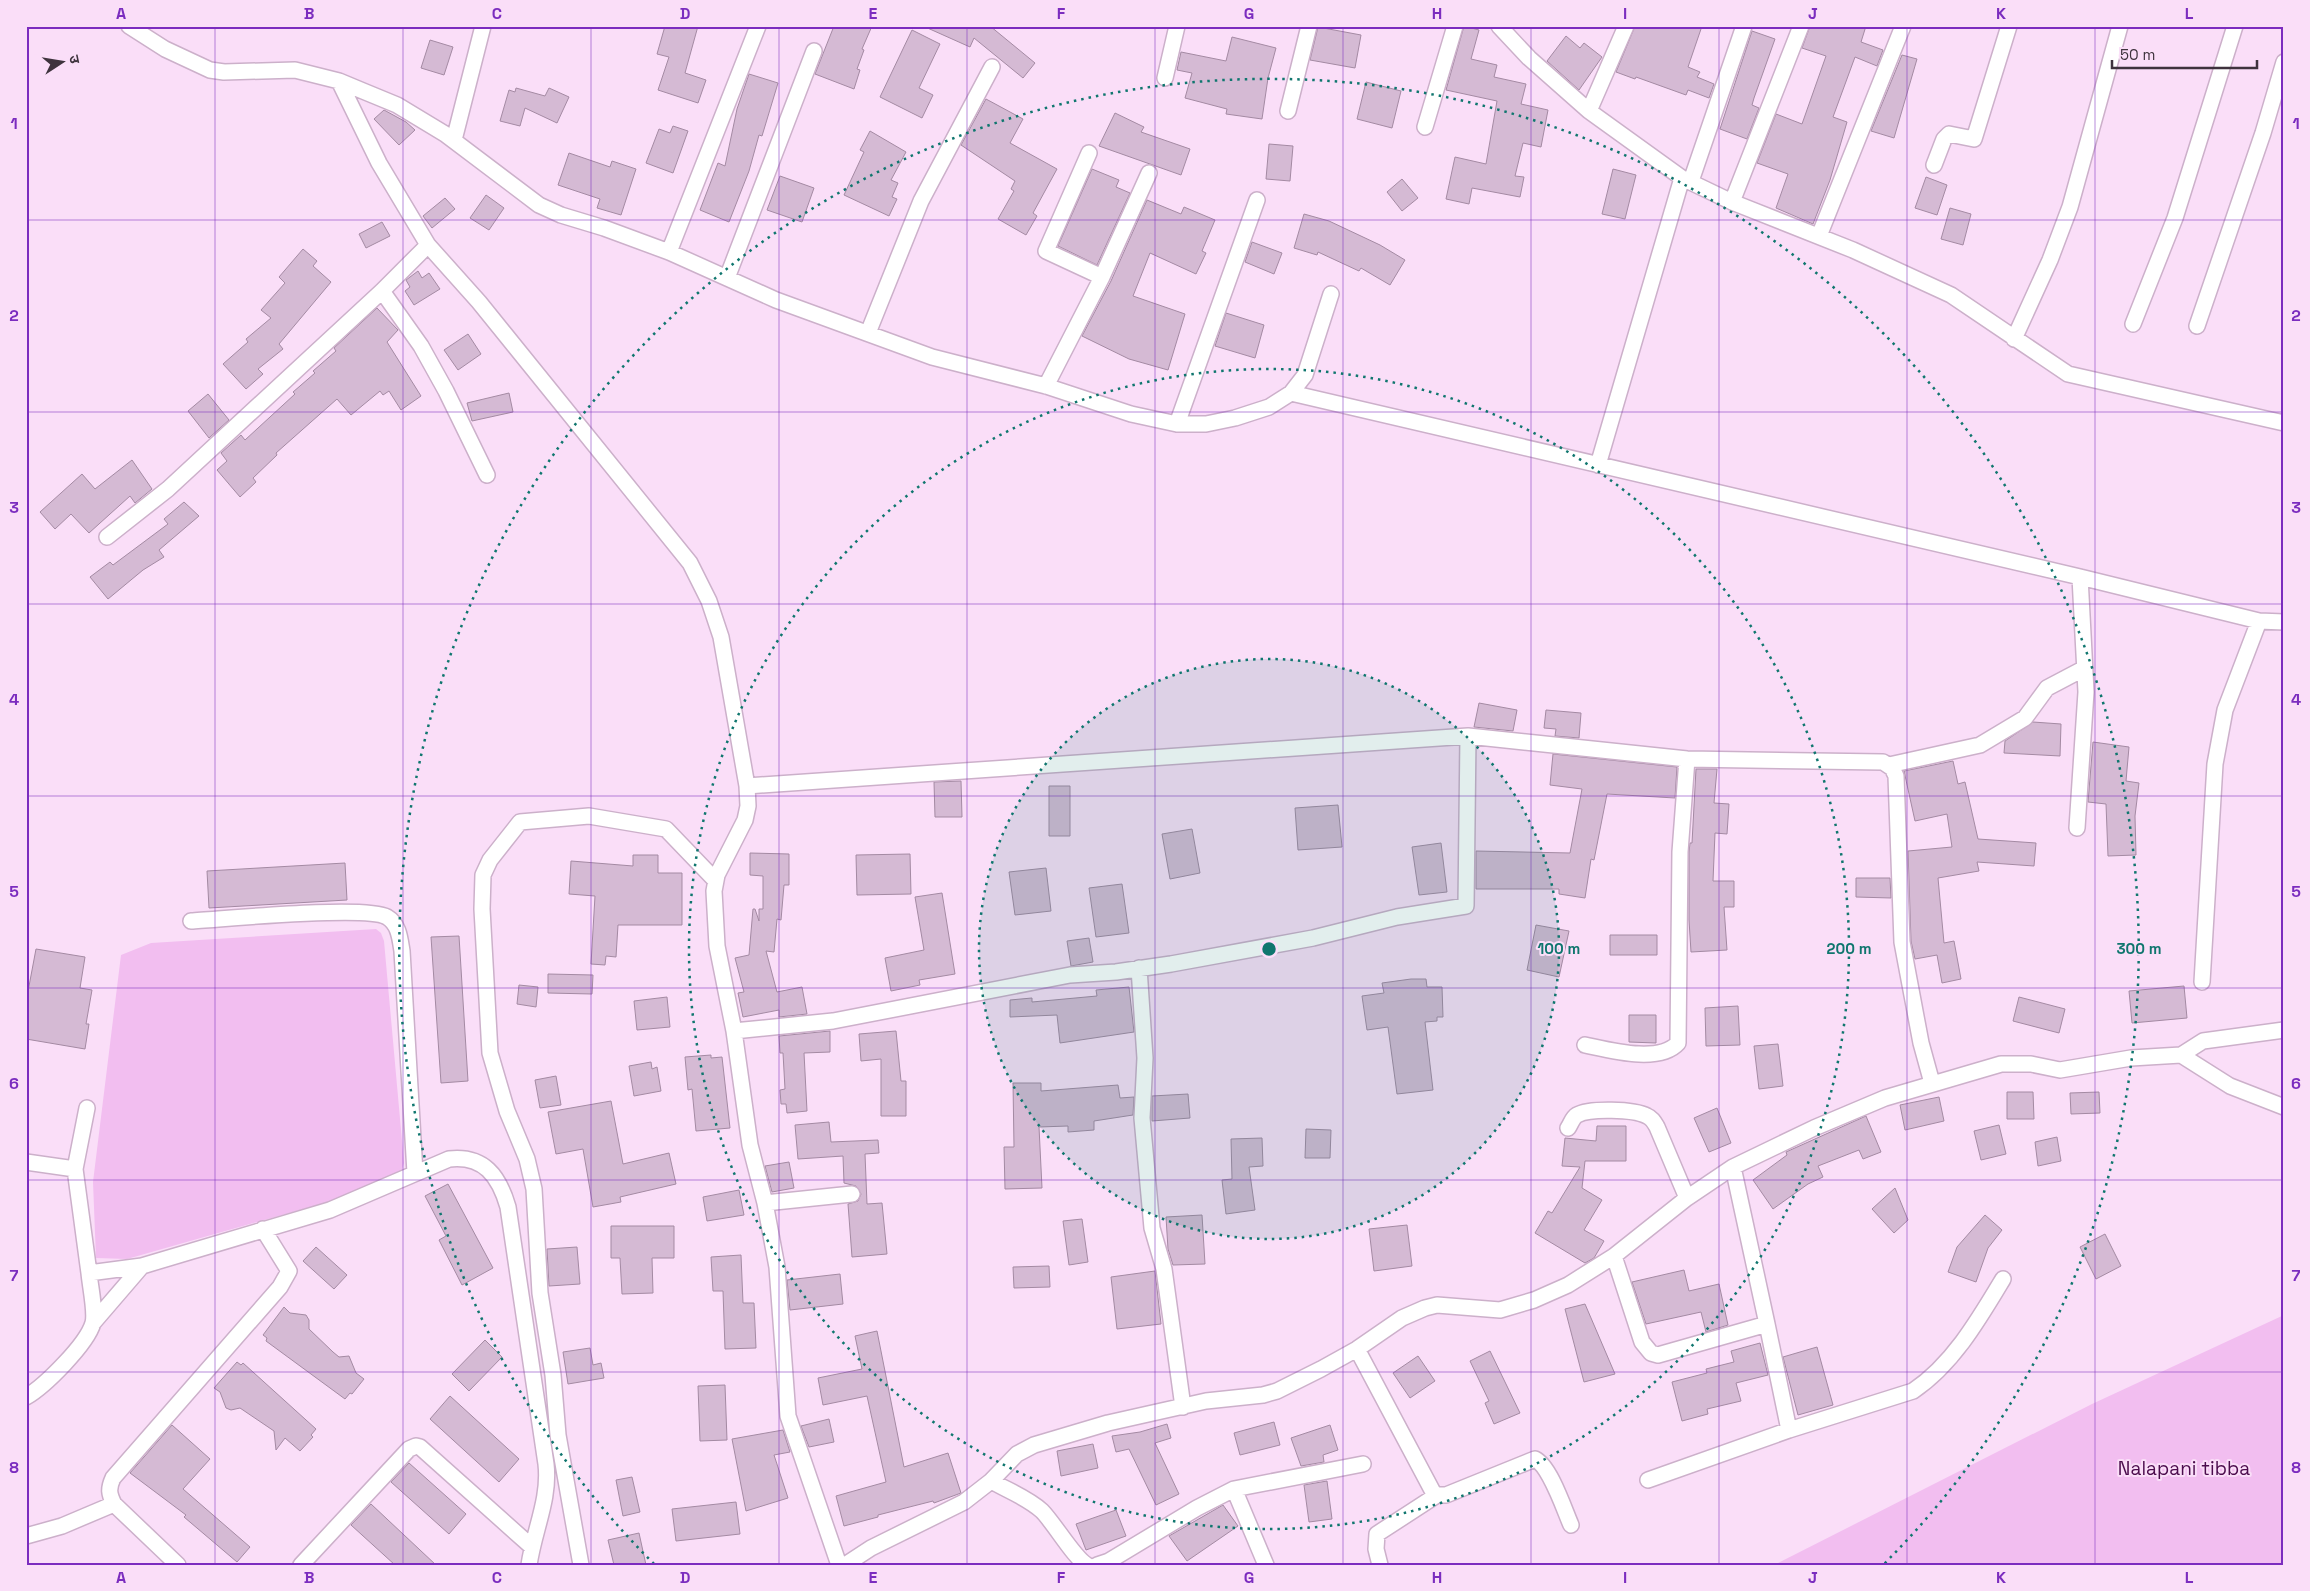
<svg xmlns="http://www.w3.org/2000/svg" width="2310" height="1591" viewBox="0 0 2310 1591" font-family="'Space Grotesk','Noto Sans Devanagari',sans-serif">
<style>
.green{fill:#f2bef0}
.building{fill:#d5bad4;stroke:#a48aa3}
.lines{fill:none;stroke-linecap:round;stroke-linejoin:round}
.street-casing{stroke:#ccb0ca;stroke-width:18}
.street{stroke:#fff;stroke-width:15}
.grid{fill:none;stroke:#7b2cbf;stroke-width:1;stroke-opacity:0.55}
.ring{fill:none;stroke:#0f766e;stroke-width:2.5;stroke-dasharray:2.5 5}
.labels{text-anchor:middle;stroke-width:4;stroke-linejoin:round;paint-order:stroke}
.park-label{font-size:19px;fill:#4c0c4d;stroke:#fadef8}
.centre{fill:#0f766e;stroke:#fadef8;stroke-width:2.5}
.ring-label{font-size:15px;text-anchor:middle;font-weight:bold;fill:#0f766e;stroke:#fadef8;stroke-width:4;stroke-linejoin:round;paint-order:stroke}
.neatline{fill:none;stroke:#7b2cbf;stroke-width:2}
.grid-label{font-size:16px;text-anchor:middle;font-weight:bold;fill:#7b2cbf}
</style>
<rect width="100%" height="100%" fill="#fadef8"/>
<path class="green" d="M376,929L381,933L384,941L404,1163L401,1173L338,1199L127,1259L96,1258L93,1182L121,955L151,943Z
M2284,1315V1565H1774L2092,1404Z"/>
<path class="building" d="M665,26H698L685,73L706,80L698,103L658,90L669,57L657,54Z
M834,26H872L862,49L864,50L857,69L860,70L854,89L815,74Z
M923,26H990L1035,63L1023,78L974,38L970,47Z
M1464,26L1479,30L1471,59L1497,65L1494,77L1526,84L1521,104L1548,110L1541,147L1523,143L1515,176L1524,177L1520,197L1472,188L1469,204L1446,199L1455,157L1486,164L1497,101L1446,90Z
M1635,26H1702L1688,67L1700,72L1697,77L1714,84L1709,98L1688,90L1686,95L1636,77L1635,79L1616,72Z
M1810,26H1866L1861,42L1883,50L1877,66L1855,57L1833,117L1847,122L1830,180L1813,224L1776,208L1788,174L1757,163L1776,114L1802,124L1826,56L1802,48Z
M1318,27L1361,35L1355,68L1310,60Z
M912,30L940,44L919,88L933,95L922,118L880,97Z
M1752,31L1775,39L1754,98L1752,105L1759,108L1747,139L1720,129Z
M1566,36L1580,48L1584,43L1602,57L1579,90L1547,61Z
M1232,37L1276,48L1268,78L1262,119L1226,114L1227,109L1185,98L1192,73L1177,70L1181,52L1226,61Z
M430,40L453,47L444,75L421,68Z
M1902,55L1917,59L1894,138L1871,131Z
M749,74L778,83L762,136L759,135L749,171L729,222L700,210L718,163L725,166L737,109Z
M1366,82L1401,91L1392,128L1357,119Z
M516,88L545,96L549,88L569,97L557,123L525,108L520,126L500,121L509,90L515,92Z
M986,99L1023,119L1010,143L1057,169L1033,213L1037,216L1026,235L998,219L1014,191L1011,189L1015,181L961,145Z
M384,110L406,122L415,130L399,145L374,119Z
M1115,113L1144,127L1141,132L1190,149L1181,175L1099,146Z
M673,126L688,131L673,173L646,163L659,129L670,133Z
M870,131L906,152L891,180L898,183L892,197L897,199L889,216L844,195L864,152L860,150Z
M1269,144L1293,146L1290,181L1266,179Z
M569,153L610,167L612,161L636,169L621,215L597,208L600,199L558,185Z
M1092,169L1119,180L1116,187L1130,193L1097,265L1058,246Z
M1613,169L1636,175L1625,219L1602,214Z
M780,176L814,188L802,222L767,210Z
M1926,177L1947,185L1937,215L1915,208Z
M1402,179L1418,198L1402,211L1387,192Z
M486,195L504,208L489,230L470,218Z
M445,198L455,209L432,228L423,216Z
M1147,200L1181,214L1184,207L1215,220L1202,251L1206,253L1196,274L1150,253L1133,296L1185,314L1168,370L1129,359L1082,336L1111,281Z
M1950,208L1971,214L1963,245L1941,239Z
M1304,214L1329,221L1380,245L1405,260L1390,285L1361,268L1359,271L1318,252L1317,255L1294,248Z
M382,222L390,236L366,248L359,234Z
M1252,242L1282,253L1274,274L1245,262Z
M303,249L317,261L313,266L331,282L279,344L283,349L258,369L263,374L246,389L223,364L248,342L246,339L271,318L261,310L285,283L279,277Z
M418,271L422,278L429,273L440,289L414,305L405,291L410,287L406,280Z
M377,308L398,330L387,342L421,396L401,410L389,391L383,395L380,391L351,415L337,399L276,453L277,455L253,478L256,482L240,497L217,470L227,461L221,453L241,435L245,440L295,394L293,392L315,373L313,371L336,351L334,348Z
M1226,313L1264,325L1255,358L1215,346Z
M468,334L481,354L458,370L444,350Z
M509,393L513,412L472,421L467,403Z
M208,394L229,420L209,438L188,411Z
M132,460L152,489L135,503L130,496L89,533L71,514L55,529L40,512L82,474L95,489Z
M184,502L199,516L159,550L164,557L143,570L108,599L90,577L110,562L113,565L168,524L164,519Z
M1479,703L1517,710L1513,731L1474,727Z
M1546,710L1581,713L1579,738L1555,736L1556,729L1544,728Z
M2033,722L2061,724L2060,756L2004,753L2005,741Z
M2093,742L2129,747L2126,781L2139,783L2135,816L2136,855L2108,856L2106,804L2088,802Z
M1553,754L1677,767L1675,798L1607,794L1594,860L1591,859L1585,898L1559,894V889H1476V851L1570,853L1582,789L1550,785Z
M1953,761L1958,784L1965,782L1978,839L2036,843L2034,866L1977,862L1979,871L1938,878L1944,943L1954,941L1961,979L1942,983L1937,955L1915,959L1911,941L1908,851L1952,847L1947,814L1915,821L1904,771Z
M1696,769H1717L1714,803L1729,804L1727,834L1715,833L1713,881H1734V907H1724L1727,950L1691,952L1689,920V852L1690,843H1692Z
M961,781L962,817H935L934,782Z
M1049,786H1070V836H1049Z
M1338,805L1342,847L1298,850L1295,808Z
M1192,829L1200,873L1170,879L1162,834Z
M1441,843L1447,892L1419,895L1412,847Z
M750,853L789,854V885H784L781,920L777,919L774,952L766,951L777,992L802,987L807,1014L779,1017V1010L743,1017L738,993L744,992L735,958L749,955L753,909H755L759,921V909H763V876L750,875Z
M910,854L911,894L857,895L856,855Z
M633,855H658V873H682V925H618L616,957L606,956L605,965L591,964L595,896L569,894L571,861L633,866Z
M345,863L347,900L209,908L207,871Z
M1046,868L1051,911L1015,915L1009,872Z
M1856,878H1890L1891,898L1856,897Z
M1122,884L1129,933L1096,937L1089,888Z
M942,893L955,974L919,980L920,985L891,991L885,958L924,950L915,897Z
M1536,925L1569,931L1559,977L1527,970Z
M1610,935H1657V955H1610Z
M459,936L468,1081L441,1083L431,937Z
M1089,938L1093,962L1071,966L1067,941Z
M36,949L85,957L80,988L92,990L86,1024H89L85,1049L26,1039V1002Z
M548,974L593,975L592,994L548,993Z
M1411,979H1426L1427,987H1442L1443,1017H1437V1021L1425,1022L1433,1090L1397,1094L1388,1027L1367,1030L1362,996L1384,993L1382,983Z
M519,985L538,987L536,1007L517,1004Z
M2184,986L2187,1018L2132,1023L2129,991Z
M1129,987L1134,1032L1060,1043L1057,1015L1010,1017V1000L1032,998V1002L1097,996L1096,990Z
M667,997L670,1027L637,1030L634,1001Z
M2019,997L2065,1009L2059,1033L2013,1021Z
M1738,1006L1740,1045L1706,1046L1705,1008Z
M1629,1015H1656V1043L1629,1042Z
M830,1031V1052L804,1053L807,1111L787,1113L786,1104H781L780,1090L785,1089L783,1053H780L779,1036Z
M896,1031L901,1081H906V1116H881V1059L861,1061L859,1034Z
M1778,1044L1783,1086L1759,1089L1754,1046Z
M711,1055V1058L722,1057L730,1128L696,1131L692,1089L688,1090L685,1057Z
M651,1062L652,1069L657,1067L661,1091L634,1096L629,1066Z
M556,1076L561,1105L540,1108L535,1080Z
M1013,1083H1041V1091L1118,1085L1120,1098L1134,1097L1133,1115L1094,1121V1130L1068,1132V1126L1039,1127L1042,1188L1005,1189L1004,1147H1014Z
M2007,1092H2033L2034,1119H2007Z
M2099,1092L2100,1113L2071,1114L2070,1093Z
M1188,1094L1190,1118L1152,1121V1096Z
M1939,1097L1944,1121L1905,1130L1900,1105Z
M611,1101L623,1164L669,1153L676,1184L620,1197L621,1202L593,1207L583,1149L556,1154L548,1112Z
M1717,1108L1731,1143L1709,1152L1694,1118Z
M1866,1116L1881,1152L1863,1159L1859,1150L1818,1166L1823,1177L1808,1184L1773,1209L1753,1180L1787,1155L1786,1152Z
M829,1122L831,1142L878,1140L879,1153L865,1154L867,1204L882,1203L887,1254L852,1257L848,1204L858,1201L861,1194L856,1186L844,1183L843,1156L798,1159L795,1125Z
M1999,1125L2006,1154L1981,1160L1974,1131Z
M1597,1126H1626V1161H1585L1582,1188L1602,1200L1584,1230L1604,1241L1594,1258L1585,1263L1535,1233L1548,1211L1552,1213L1580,1167L1562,1166L1565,1138L1596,1141Z
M1306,1129L1331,1130L1330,1158H1305Z
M2057,1137L2061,1161L2038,1166L2035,1142Z
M1262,1138L1263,1166L1249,1167L1255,1210L1226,1214L1222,1180L1232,1179L1231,1139Z
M789,1162L794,1188L772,1192L765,1166Z
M448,1184L493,1268L462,1285L439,1240L446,1236L425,1196Z
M1895,1188L1908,1220L1894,1233L1872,1209Z
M739,1190L744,1215L707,1221L703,1197Z
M1202,1215L1205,1264L1173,1265L1168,1249L1166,1217Z
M1985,1215L2002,1230L1988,1248L1976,1282L1948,1272L1957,1247Z
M1082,1219L1088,1262L1069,1265L1063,1221Z
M1407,1225L1412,1266L1374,1271L1369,1229Z
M611,1226H674V1258H652L653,1293L622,1294L620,1258H611Z
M2105,1234L2121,1266L2096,1279L2080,1247Z
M316,1247L347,1275L334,1289L303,1261Z
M577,1247L580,1284L549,1286L547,1249Z
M741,1255L743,1303H754L756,1348L725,1349L723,1291H713L711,1257Z
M1049,1266L1050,1287L1014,1288L1013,1267Z
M1684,1270L1689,1291L1719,1284L1728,1325L1706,1332L1701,1312L1646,1324L1632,1282Z
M1155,1271L1161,1324L1117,1329L1111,1277Z
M840,1274L843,1304L790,1310L787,1280Z
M1585,1304L1615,1374L1584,1382L1565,1309Z
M284,1307L290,1313L306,1315L309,1320V1329L333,1352L339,1357L349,1356L356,1373L364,1379L352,1394L350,1393L345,1399L266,1341L267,1338L263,1335Z
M877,1331L904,1467L948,1453L961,1493L934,1503L933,1501L878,1515V1517L844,1526L836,1496L886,1482L867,1396L823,1405L818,1378L862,1369L855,1336Z
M485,1340L502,1357L469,1391L452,1374Z
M1760,1343L1768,1375L1736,1383L1741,1401L1707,1409L1708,1414L1682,1421L1672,1382L1707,1373L1706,1369L1734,1362L1731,1351Z
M1817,1347L1833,1405L1798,1415L1783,1357Z
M590,1348L593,1365L601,1363L604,1378L568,1384L563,1352Z
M1490,1351L1520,1413L1494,1424L1485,1403L1489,1401L1470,1361Z
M1418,1356L1435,1381L1410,1398L1393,1373Z
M237,1362L241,1365L243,1363L316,1429L311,1435L313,1437L300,1451L285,1438L276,1450L274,1431L240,1408L231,1410L226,1408L220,1392L214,1388Z
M725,1385L727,1440L700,1441L698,1386Z
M450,1396L519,1459L499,1482L430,1419Z
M829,1419L834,1442L809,1447L801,1426Z
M1274,1422L1280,1445L1240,1455L1234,1433Z
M1167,1424L1171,1438L1155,1443L1179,1494L1156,1505L1129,1449L1116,1452L1112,1436L1140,1432Z
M172,1425L210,1459L183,1489L250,1547L237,1562L184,1517L186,1515L130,1473Z
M1330,1425L1338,1450L1323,1455L1324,1462L1301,1466L1291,1438Z
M783,1430L790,1452L774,1455L788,1498L746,1511L732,1439Z
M1093,1444L1098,1468L1061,1476L1057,1451Z
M409,1463L466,1514L449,1534L391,1482Z
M632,1477L640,1512L623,1516L616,1480Z
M1327,1481L1332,1519L1309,1522L1304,1485Z
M736,1502L740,1534L676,1541L672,1509Z
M371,1504L436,1565H395L351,1525Z
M1223,1505L1238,1526L1187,1561L1169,1536Z
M1116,1510L1126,1536L1086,1550L1076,1524Z
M639,1533L646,1565H614L608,1540Z"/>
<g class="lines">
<defs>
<path id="street" d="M129,26L165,49L210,70L224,72L295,70L339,81L363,91L397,105L445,134L539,205L561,215L604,228L669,252L776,300L932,357L1046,386L1131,414L1177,424H1206L1235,418L1269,407L1291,393L1305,375L1331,294
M1499,26L1529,58L1589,111L1682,178L1732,202L1853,250L1951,295L2068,374L2284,423
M1165,78L1177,26
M339,81L379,163L428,245L479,302L690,563L709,601L721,637L747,786L748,806L745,820L717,875L714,891L717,946L734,1031L750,1145L765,1203L777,1267L788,1416L839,1565
M1288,111L1309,26
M1589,111L1626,26
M1425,127L1455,26
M454,140L483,26
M1089,153L1046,251L1102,277
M1934,165L1944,139L1949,134L1974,139L2009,26
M1691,181L1744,26
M1732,202L1801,26
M1819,236L1903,26
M669,252L758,26
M727,278L814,51
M382,291L421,346L446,391L487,475
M2133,324L2175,218L2235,26
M2197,326L2263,133L2284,62
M868,333L921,201L992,67
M2014,339L2050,260L2070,207L2120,26
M1046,386L1102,277L1149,173
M1291,393L2080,577L2259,621L2284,622
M1177,424L1257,200
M1598,465L1682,178
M107,537L168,489L382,291L428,245
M1889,765L1980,745L2025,718L2047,688L2085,668
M747,786L1468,736L1687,759L1883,762L1892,768L1896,776L1902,942L1921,1043L1932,1083
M2077,828L2086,692L2080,577
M191,921C225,919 365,905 387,917C399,924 400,939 402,951L415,1173
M1139,968L1145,1058L1142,1118L1152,1228L1164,1269L1183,1407
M2202,982L2215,764L2225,710L2259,621
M734,1031L833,1021L1070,975L1116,972L1171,964L1313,938L1397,917L1466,906L1468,736
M1585,1045C1609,1050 1659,1064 1678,1043L1680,852L1687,759
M2181,1055L2230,1086L2284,1107
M87,1108L75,1169L89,1273
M1568,1128C1571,1124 1572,1118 1577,1115C1589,1108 1634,1109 1647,1116C1652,1118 1654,1122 1657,1127L1687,1198
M26,1162L75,1169
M1733,1167L1767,1324
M765,1203L852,1194
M1614,1256L1642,1342L1651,1353L1658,1355L1767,1324L1789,1430L1913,1391C1953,1364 1979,1319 2003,1279
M93,1323L142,1266
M1357,1349L1433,1492L1437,1495H1446L1535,1459C1550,1466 1564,1509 1571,1525
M26,1397C45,1386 87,1344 93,1323C96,1313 90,1285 89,1273L142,1266L330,1210L449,1159C484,1155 499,1176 508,1207L546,1464C550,1499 534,1530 529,1565
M1648,1480L1789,1430
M991,1481C1007,1490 1028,1498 1042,1511C1054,1523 1075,1559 1087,1565
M1234,1489L1266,1565
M26,1536L62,1526L114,1504
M178,1565L114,1504C109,1494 108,1489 113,1478L280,1287L289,1271L263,1229
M301,1565L409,1449L416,1446L420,1447L532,1547
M581,1565L558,1435L553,1375L540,1293L534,1189L527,1159L507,1111L490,1053L482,909L483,875L490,860L520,822L589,816L666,829L716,881
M845,1565L871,1548L964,1502L991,1481L1017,1454L1034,1445L1108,1423L1206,1401L1263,1395L1277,1391L1321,1369L1357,1349L1402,1318L1425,1308L1437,1305L1500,1310L1534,1300L1568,1285L1614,1256L1687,1198L1733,1167L1814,1128L1885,1098L2001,1064H2031L2060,1070L2131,1058L2181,1055L2203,1041L2284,1030
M1097,1565L1109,1561L1197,1508L1234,1489L1363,1464
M1380,1565L1376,1549L1377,1534L1437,1495"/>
</defs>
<use href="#street" class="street-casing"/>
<use href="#street" class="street"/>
</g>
<path class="grid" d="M215,26V1565M403,26V1565M591,26V1565M779,26V1565M967,26V1565M1155,26V1565M1343,26V1565M1531,26V1565M1719,26V1565M1907,26V1565M2095,26V1565M26,220H2284M26,412H2284M26,604H2284M26,796H2284M26,988H2284M26,1180H2284M26,1372H2284"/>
<circle cx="1269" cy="949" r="290" fill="#0f766e" fill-opacity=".12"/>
<g class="ring">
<circle cx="1269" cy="949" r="290"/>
<circle cx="1269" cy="949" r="580"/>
<path d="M654 1564A870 870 0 1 1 1884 1564"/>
</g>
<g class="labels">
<g class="park-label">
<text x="2184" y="1475">Nalapani tibba</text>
</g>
</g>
<circle cx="1269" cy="949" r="8" class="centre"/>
<g class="ring-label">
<text x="1559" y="954">100 m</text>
<text x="1849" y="954">200 m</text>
<text x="2139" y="954">300 m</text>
</g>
<rect width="2310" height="1591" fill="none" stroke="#fadef8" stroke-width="55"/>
<g transform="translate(62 62) rotate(78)" stroke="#fadef8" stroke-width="4" paint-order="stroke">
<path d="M0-4L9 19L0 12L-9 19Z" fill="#3e333d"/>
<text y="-8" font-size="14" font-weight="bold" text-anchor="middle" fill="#3e333d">उ</text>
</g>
<path d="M2112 60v8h145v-8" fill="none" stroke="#3e333d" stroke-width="2.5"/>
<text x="2120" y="60" font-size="15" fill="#3e333d" stroke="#fadef8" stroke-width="4" paint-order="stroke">50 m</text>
<rect x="28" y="28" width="2254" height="1536" class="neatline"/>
<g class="grid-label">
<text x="121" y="19">A</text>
<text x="309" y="19">B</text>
<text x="497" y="19">C</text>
<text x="685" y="19">D</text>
<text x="873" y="19">E</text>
<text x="1061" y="19">F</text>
<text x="1249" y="19">G</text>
<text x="1437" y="19">H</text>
<text x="1625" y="19">I</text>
<text x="1813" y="19">J</text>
<text x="2001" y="19">K</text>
<text x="2189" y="19">L</text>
<text x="14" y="129">1</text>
<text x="2296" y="129">1</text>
<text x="14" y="321">2</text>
<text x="2296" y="321">2</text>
<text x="14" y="513">3</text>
<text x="2296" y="513">3</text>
<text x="14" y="705">4</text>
<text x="2296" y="705">4</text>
<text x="14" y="897">5</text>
<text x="2296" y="897">5</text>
<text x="14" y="1089">6</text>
<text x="2296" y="1089">6</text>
<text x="14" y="1281">7</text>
<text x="2296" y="1281">7</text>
<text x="14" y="1473">8</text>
<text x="2296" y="1473">8</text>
<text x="121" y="1583">A</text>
<text x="309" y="1583">B</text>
<text x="497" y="1583">C</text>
<text x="685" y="1583">D</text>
<text x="873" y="1583">E</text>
<text x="1061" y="1583">F</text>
<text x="1249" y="1583">G</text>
<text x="1437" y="1583">H</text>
<text x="1625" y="1583">I</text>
<text x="1813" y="1583">J</text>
<text x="2001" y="1583">K</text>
<text x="2189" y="1583">L</text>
</g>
</svg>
